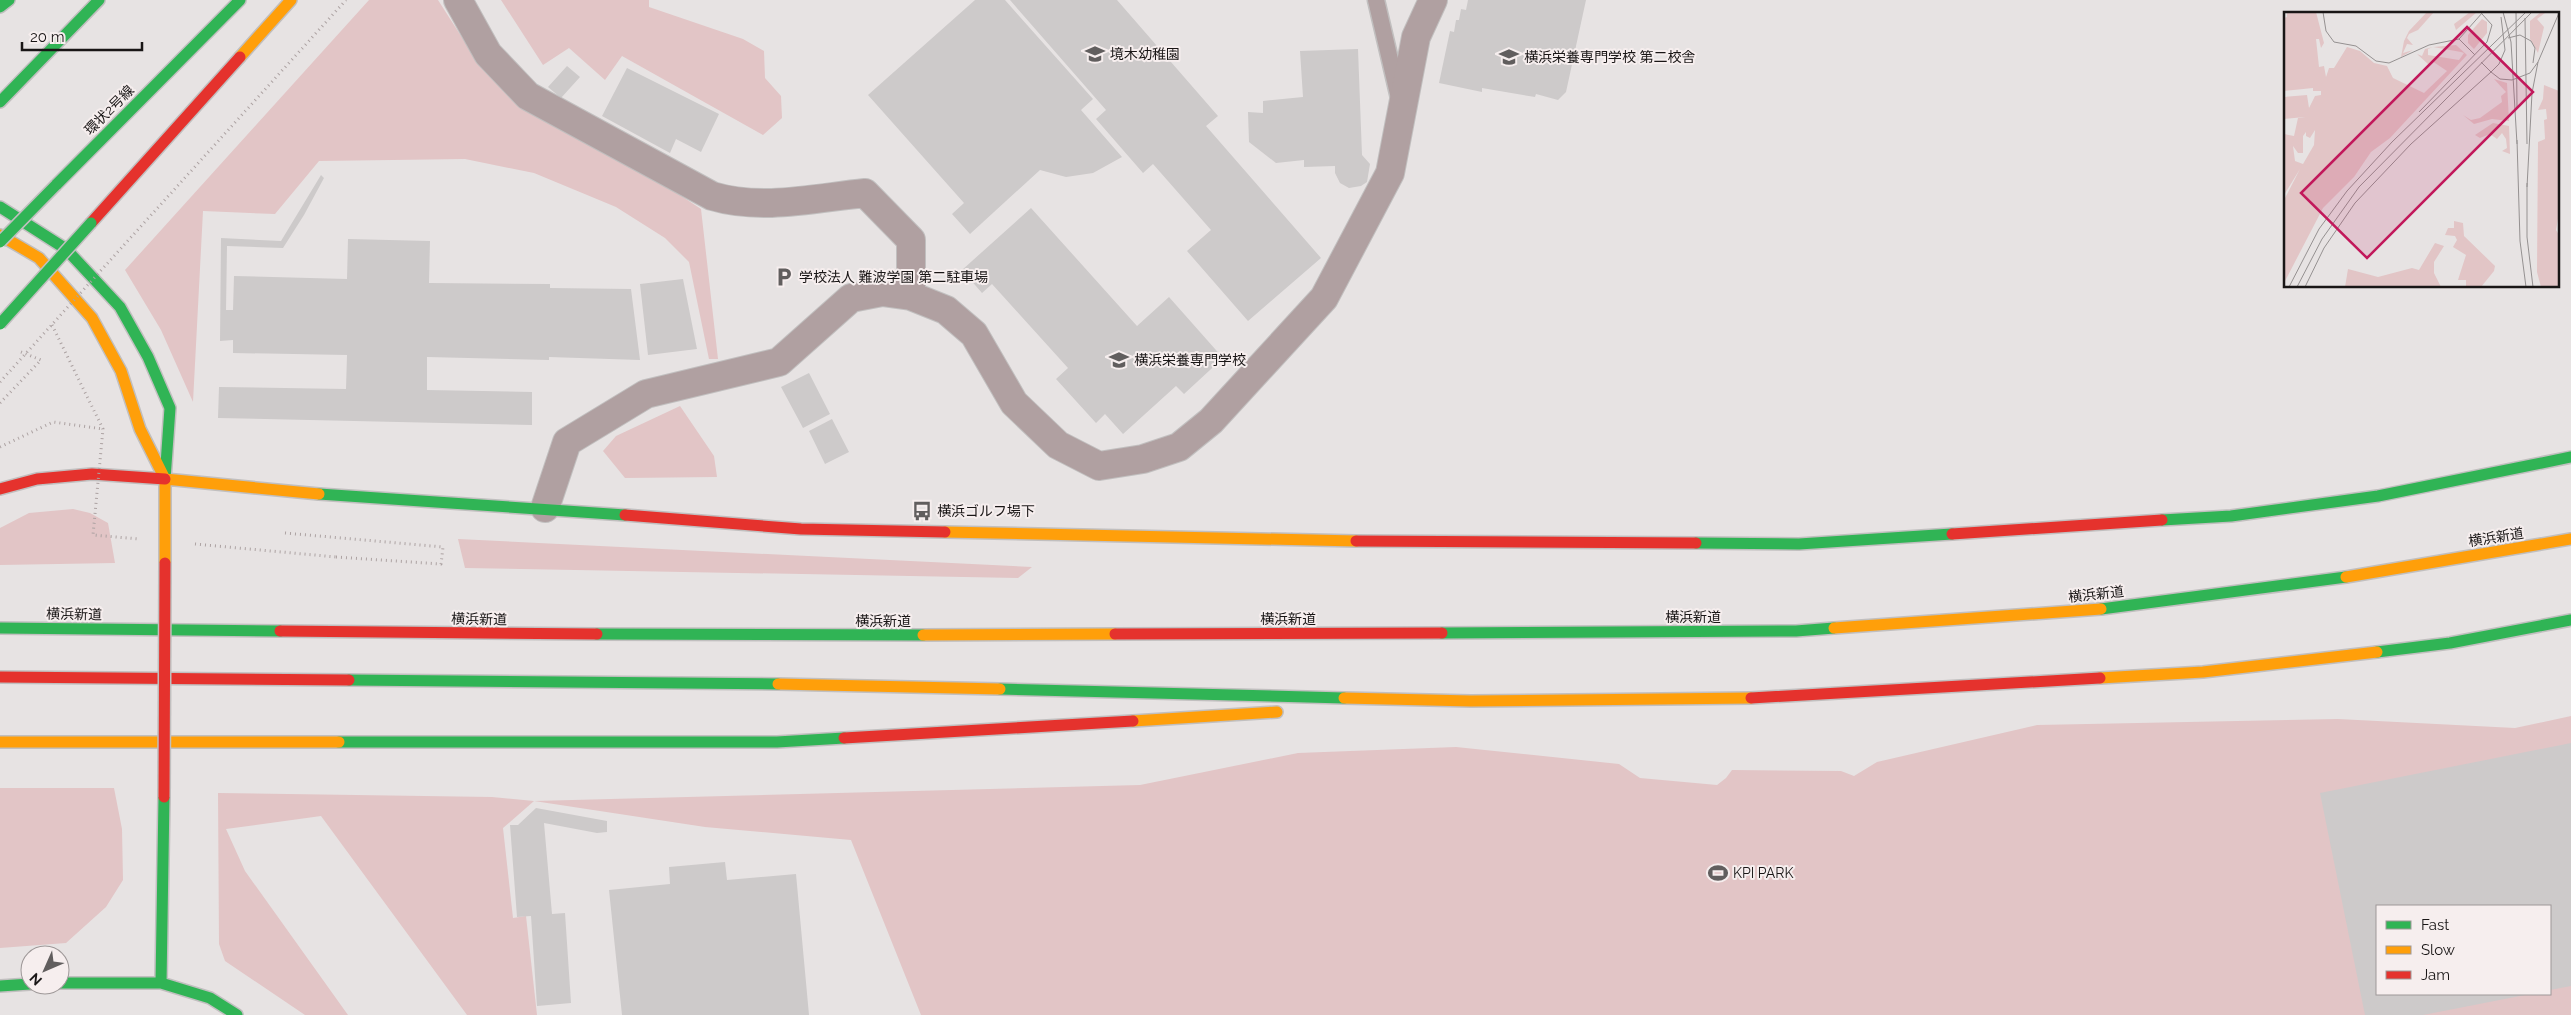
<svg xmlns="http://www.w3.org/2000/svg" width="2571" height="1015" viewBox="0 0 2571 1015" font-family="Raleway,'Noto Sans JP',sans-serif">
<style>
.green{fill:#e2c5c6;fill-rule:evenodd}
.building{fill:#cdcaca}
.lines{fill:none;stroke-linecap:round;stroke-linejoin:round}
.lane-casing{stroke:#c1bfbf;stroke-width:19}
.street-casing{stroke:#c1bfbf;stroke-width:30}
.fast-casing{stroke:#c1bfbf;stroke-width:14}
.slow-casing{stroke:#c1bfbf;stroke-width:14}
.jam-casing{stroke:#c1bfbf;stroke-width:14}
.path{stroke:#aca2a2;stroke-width:3;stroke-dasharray:1 4;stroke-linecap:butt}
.lane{stroke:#b0a0a1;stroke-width:16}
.street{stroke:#b0a0a1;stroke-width:28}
.fast{stroke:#30b455;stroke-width:11}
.slow{stroke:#ff9f0a;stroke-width:11}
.jam{stroke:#e5322d;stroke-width:11}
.fast-bridge-casing{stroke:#c1bfbf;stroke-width:14;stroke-linecap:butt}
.jam-bridge-casing{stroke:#c1bfbf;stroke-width:14;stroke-linecap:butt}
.path-bridge{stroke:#aca2a2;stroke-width:3;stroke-dasharray:1 4;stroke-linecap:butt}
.fast-bridge{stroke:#30b455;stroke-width:11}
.jam-bridge{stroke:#e5322d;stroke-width:11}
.labels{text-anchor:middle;stroke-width:4;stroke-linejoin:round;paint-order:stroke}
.poi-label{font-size:14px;fill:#191616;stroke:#f6eeee;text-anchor:start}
.street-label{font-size:14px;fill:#191616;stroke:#f6eeee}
.inset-road{fill:none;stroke:#959191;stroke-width:1}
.view{fill:#c2185b;fill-opacity:0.15;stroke:#c2185b;stroke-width:2.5}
.inset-edge{fill:none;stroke:#191616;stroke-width:2.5}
</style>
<rect width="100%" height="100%" fill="#e7e3e3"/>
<path class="green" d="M369,0H438L479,64L526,111L639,168L701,209L718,359H709L689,262L665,238L616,207L534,173L465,159L319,161L275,214L203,211L193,402L161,330L125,270Z
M501,0H649V7L743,39L764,51L765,78L781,96L782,118L763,135L622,56L605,80L569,48L543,65Z
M680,406L714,456L717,477L625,478L603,451L616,436Z
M73,509L90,513L108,523L115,563L0,565V528L29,513Z
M458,539L1032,567L1018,578L465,568Z
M2571,716V1015H921L851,840L705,827L534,801L503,828L513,918L526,916L537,1015H467L321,816L226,829L245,871L348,1015H305L225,961L219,944L218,793L492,797L534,801L1140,785L1298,753L1456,747L1619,764L1640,778L1717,785L1726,778L1732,770L1841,771L1854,776L1877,762L2037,725L2338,719L2515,728ZM2377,906H2550V994H2377Z
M0,788H114L122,829L123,880L106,907L66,943L0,948Z"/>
<path class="building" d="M975,0H1005L1093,99L1081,110L1122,157L1093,173L1066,177L1040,170L970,234L952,214L964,203L868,95Z
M1010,0H1117L1218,116L1206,126L1321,258L1248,321L1187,251L1211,230L1153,164L1143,173L1096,119L1106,110Z
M1468,0H1586L1566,92L1558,100L1536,94L1535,97L1482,88V92L1439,83L1450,31L1454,32L1456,20H1459L1461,9L1466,10Z
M1358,49L1362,155L1370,164L1367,182L1361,186L1349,188L1340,183L1335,173V166L1304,167V160L1276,163L1249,142L1248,112L1263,113V101L1303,97L1300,51Z
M567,66L580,77L561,98L548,87Z
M627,68L719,114L701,152L676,139L670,153L602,116Z
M321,175L324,178L304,215L283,248L227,246L226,310H233L234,276L347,279L348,239L430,241L429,283L550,284V288L631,289L640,360L549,357V360L427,357V390L532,392V425L218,418L219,387L346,389L347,355L233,353V340L220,341L221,238L281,241Z
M1031,208L1137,326L1169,297L1223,358L1184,394L1176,386L1123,434L1105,414L1096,423L1056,379L1068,368L992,284L982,293L962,270Z
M683,279L697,349L648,355L640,284Z
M809,373L830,414L803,428L781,387Z
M832,419L849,452L825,464L809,431Z
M2571,743V986L2550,990V906H2377V994L2525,995L2423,1015H2365L2320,793Z
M536,808L607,821V832L597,833L544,823L552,914L565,913L571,1003L537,1006L531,916L517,917L510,825H518Z
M725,862L727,880L796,874L809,1015H622L609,890L670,884L669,867Z"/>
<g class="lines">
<defs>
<path id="lane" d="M1376,0L1399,98"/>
<path id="street" d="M458,0L488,54L528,96L712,196C762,211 815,198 865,193L911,240V296
M545,508L567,442L646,394L779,362L851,298L882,292L911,296L946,310L974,334L1014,403L1058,445L1099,466L1143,459L1179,447L1211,421L1324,298L1390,173L1416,37L1433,0"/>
<path id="fast" d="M0,7L9,0
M0,102L99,0
M56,185L240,0
M0,207L66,249L120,307L148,357L170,408L165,479
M319,494L625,515
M2162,520L2231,516L2378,496L2571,457
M1696,543L1799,544L1952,534
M2101,609L2346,577
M0,628L280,631
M1442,633L1796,631L1834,628
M597,634L923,635
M2377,652L2450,643L2571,620
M349,680L778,684
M1000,689L1344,698
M339,742H777L844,738
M60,983H161L210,998L237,1015
M161,983L164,797
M0,986L30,984"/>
<path id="slow" d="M240,57L291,0
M0,235L39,258L92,318L121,371L140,429L164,477
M945,532L1356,541
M165,563V479L319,494
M2346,577L2571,539
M1834,628L2101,609
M923,635L1115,634
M2100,678L2203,672L2377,652
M778,684L1000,689
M1344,698L1471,701L1751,698
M1133,721L1277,712
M0,742H339"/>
<path id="jam" d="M91,223L240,57
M0,489L37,479L92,474L165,479
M625,515L801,529L945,532
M1952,534L2162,520
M1356,541L1696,543
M280,631L597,634
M1115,634L1442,633
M0,677L349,680
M1751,698L2100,678
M844,738L1133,721"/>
</defs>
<use href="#lane" class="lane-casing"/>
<use href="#street" class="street-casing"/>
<use href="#fast" class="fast-casing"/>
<use href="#slow" class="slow-casing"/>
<use href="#jam" class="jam-casing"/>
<path class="path" d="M124,245L346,0
M0,403L41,360L21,352
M0,447L53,422L103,429
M285,533L443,547L441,564L336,557"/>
<use href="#lane" class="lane"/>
<use href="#street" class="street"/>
<use href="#fast" class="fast"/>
<use href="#slow" class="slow"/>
<use href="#jam" class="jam"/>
<defs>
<path id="fast-bridge" d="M0,242L56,185
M0,324L91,223"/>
<path id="jam-bridge" d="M164,797L165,563"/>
</defs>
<use href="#fast-bridge" class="fast-bridge-casing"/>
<use href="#jam-bridge" class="jam-bridge-casing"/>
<path class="path-bridge" d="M52,325L103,429L93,535L139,539
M0,382L124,245
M195,544L336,557"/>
<use href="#fast-bridge" class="fast-bridge"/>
<use href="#jam-bridge" class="jam-bridge"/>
</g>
<defs>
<symbol id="school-bare" viewBox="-9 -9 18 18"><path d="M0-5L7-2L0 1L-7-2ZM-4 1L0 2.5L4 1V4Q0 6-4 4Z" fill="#615e5e" stroke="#f6eeee" stroke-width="2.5" paint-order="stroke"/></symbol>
<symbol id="university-bare" viewBox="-9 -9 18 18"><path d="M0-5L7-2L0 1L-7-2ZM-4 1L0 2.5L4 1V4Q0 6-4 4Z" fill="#615e5e" stroke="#f6eeee" stroke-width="2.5" paint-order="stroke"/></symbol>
<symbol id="parking-bare" viewBox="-9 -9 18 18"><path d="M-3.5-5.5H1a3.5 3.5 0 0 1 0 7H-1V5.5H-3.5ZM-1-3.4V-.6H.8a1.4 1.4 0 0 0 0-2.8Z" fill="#615e5e" stroke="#f6eeee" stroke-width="2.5" paint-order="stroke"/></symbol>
<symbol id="bus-bare" viewBox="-9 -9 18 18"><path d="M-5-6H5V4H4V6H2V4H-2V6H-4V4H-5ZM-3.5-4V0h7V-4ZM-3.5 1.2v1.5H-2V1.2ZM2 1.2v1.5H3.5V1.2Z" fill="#615e5e" stroke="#f6eeee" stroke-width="2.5" paint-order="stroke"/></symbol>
<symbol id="stadium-bare" viewBox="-9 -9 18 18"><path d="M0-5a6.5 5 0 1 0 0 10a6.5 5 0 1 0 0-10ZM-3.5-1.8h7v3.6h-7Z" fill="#615e5e" stroke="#f6eeee" stroke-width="2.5" paint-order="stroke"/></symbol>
</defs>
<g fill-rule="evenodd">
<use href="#school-bare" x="1081" y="40" width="28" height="28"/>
<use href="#university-bare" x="1495" y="43" width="28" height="28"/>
<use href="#parking-bare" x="770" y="263" width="28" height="28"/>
<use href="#university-bare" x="1105" y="346" width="28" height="28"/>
<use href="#bus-bare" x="908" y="497" width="28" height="28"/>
<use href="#stadium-bare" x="1704" y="859" width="28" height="28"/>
</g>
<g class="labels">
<g class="poi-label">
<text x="1110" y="59">境木幼稚園</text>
<text x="1524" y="62">横浜栄養専門学校 第二校舎</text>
<text x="799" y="282">学校法人 難波学園 第二駐車場</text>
<text x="1134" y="365">横浜栄養専門学校</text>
<text x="937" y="516">横浜ゴルフ場下</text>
<text x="1733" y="878">KPI PARK</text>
</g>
<g class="street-label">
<text transform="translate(109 110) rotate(-45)" y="5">環状2号線</text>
<text transform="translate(2496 537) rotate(-9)" y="5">横浜新道</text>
<text transform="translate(2096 594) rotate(-6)" y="5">横浜新道</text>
<text transform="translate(74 614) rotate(1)" y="5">横浜新道</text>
<text x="1693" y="622">横浜新道</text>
<text transform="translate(479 619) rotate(1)" y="5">横浜新道</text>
<text x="1288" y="624">横浜新道</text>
<text x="883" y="626">横浜新道</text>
</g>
</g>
<g transform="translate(2284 12)">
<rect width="275" height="275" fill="#e7e3e3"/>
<path d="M3,0H32L40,31L37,36L35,27H32L35,55L40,54L42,65L45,56H50L63,35L76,39L90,51L103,54L109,66L140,81L163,59L148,49L145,53L133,42L138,44L141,37L149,35L172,33L183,43L106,126L87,140L70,165L39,196L0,271V188L16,157L0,183V122L10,124L14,106L21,105L0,107V85L23,83L25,96L31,84L37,83V79H29V76L0,79V6L3,5ZM149,35L177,40L180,41L175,48L144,43V37ZM31,118L30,133L19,152L11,149L9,134L14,141H19V124L22,120V124L26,126ZM143,0H150L134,18L125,22L123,26L129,33L123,32L119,41L129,38L117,45L120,29L125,19ZM186,0H193L172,18L170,12ZM257,0L261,1L253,7L260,15L254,41L246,27V9ZM198,7L203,10V21L190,37L184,31V23ZM210,67L223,71L225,109L208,107L190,112L179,103L187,108L196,106L218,90L217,84L222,80ZM260,73L275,79V201L272,218L275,223V275H257L253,260L254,130L261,127L260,108L263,107L262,97L254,98L259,87ZM209,111L225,114L226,142L218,139L223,136L222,127L218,121L213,127L206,122L196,126L191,123ZM170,209L179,211L180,224L211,254L210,259L197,275L182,274V268H174L182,243L169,235L173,228L171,224L161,223L164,216H170ZM151,231L160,234L150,250V261L157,275H61L64,257L94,265L128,256L135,258Z" fill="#e2c5c6" fill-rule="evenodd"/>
<path class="inset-road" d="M39,0L42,19L50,30L72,34L92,49L105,51L145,33L175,27L199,0M219,0L227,30L233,132M232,0L233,95M241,6L243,132M224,26L236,23L247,29L251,36L249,51M175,27L191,43M207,60L216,67L228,68L246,61L254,50L275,1M207,60L215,52L221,38L217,5M135,100L203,30L208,13L198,2M233,128L236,229L242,275M243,171V225L249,275M243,175L248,81L254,50M5,275L35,217L63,179L108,130L242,0M13,275L38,227L75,175L248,0M21,275L40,236L71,191L127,132L207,60L197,50"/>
<path class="view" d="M183,15L249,80L83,246L17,181Z"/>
<rect width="275" height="275" class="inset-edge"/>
</g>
<rect x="2376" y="905" width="175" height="90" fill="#f6eeee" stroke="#9e9898"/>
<rect x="2386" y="921" width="25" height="8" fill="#30b455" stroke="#9e9898"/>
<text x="2421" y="930" font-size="15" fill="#191616">Fast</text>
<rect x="2386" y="946" width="25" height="8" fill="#ff9f0a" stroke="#9e9898"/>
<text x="2421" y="955" font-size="15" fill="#191616">Slow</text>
<rect x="2386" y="971" width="25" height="8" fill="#e5322d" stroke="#9e9898"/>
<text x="2421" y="980" font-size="15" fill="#191616">Jam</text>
<g transform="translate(45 970) rotate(225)"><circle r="24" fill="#f6eeee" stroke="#9e9898"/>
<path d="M0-4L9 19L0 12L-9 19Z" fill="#615e5e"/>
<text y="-8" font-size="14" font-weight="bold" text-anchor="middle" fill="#191616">N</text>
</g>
<path d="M22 42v8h120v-8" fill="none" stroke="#191616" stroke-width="2.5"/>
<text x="30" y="42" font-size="15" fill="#191616" stroke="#f6eeee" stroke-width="4" paint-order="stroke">20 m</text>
</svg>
